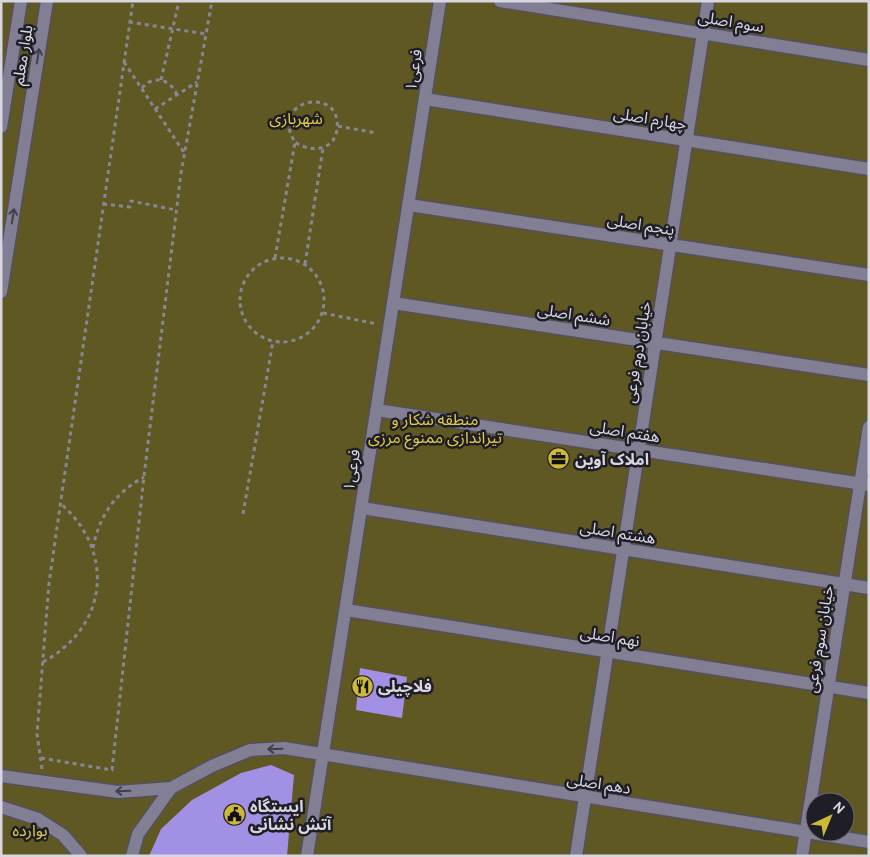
<svg xmlns="http://www.w3.org/2000/svg" width="870" height="857" viewBox="0 0 870 857" font-family="Overpass,'Noto Sans Arabic',sans-serif">
<style>
.green{fill:#605823;fill-rule:evenodd}
.building{fill:#a190e4}
.lines{fill:none;stroke-linecap:round;stroke-linejoin:round}
.minor-casing{stroke:#53505f;stroke-width:15}
.tertiary-casing{stroke:#53505f;stroke-width:15}
.secondary-casing{stroke:#53505f;stroke-width:15}
.path{stroke:#888694;stroke-width:3;stroke-dasharray:4 4;stroke-linecap:butt}
.minor{stroke:#827f94;stroke-width:12}
.tertiary{stroke:#827f94;stroke-width:12}
.secondary{stroke:#827f94;stroke-width:12}
.oneway{stroke:#423f4c}
.labels{text-anchor:middle;stroke-width:5;stroke-linejoin:round;paint-order:stroke}
.street-label{font-size:16px;fill:#d7d6e1;stroke:#1f1d25}
.park-label{font-size:16px;fill:#e2cd46;stroke:#1f1d25}
.poi-label{font-size:16px;font-weight:bold;fill:#d7d6e1;stroke:#1f1d25;text-anchor:start}
</style>
<rect width="100%" height="100%" fill="#373446"/>
<path class="green" d="M1,1H869V856H1ZM815,802H845V832H815Z"/>
<path class="building" d="M360,668L407,677L402,718L356,710Z
M271,765L294,775L287,856H149L161,829L192,800L241,773Z"/>
<g class="lines">
<defs>
<path id="minor" d="M500,1L869,60
M409,205L869,275
M393,303L869,375
M362,508L869,588
M346,610L869,693
M576,856L708,1
M802,856L869,427"/>
<path id="tertiary" d="M425,99L869,169
M377,410L869,485"/>
<path id="secondary" d="M1,127L21,1
M1,292L47,1
M1,776L118,792L171,788L212,766L250,750L284,748L869,842
M1,807L38,819L63,835L81,856
M132,856L138,834L171,788
M307,856L440,1"/>
</defs>
<use href="#minor" class="minor-casing"/>
<use href="#tertiary" class="tertiary-casing"/>
<use href="#secondary" class="secondary-casing"/>
<path class="path" d="M129,22L206,34
M124,62L185,154
M161,80L179,1
M142,88C153,75 170,78 177,95
M155,109L197,82
M338,126L376,133
M103,204L130,207L131,201L176,210
M240 300a42 42 0 1 1 84 0a42 42 0 1 1-84 0Z
M275,258L295,142C267,100 342,84 337,129C335,151 310,153 295,142
M305,264L323,148
M323,313L377,324
M243,514L273,341
M93,548C99,516 115,493 144,477
M43,662C108,627 116,551 60,503
M41,758L112,770L144,476L181,173L212,1
M42,769L37,734L49,583L133,1"/>
<use href="#minor" class="minor"/>
<use href="#tertiary" class="tertiary"/>
<use href="#secondary" class="secondary"/>
</g>
<defs><path id="oneway-shaft" d="M-6 0H5M1.5-3L5.5 0L1.5 3" fill="none" stroke-width="1.6" stroke-linecap="round" stroke-linejoin="round" transform="scale(1.25)"/></defs>
<g class="oneway">
<use href="#oneway-shaft" transform="translate(38 56) rotate(-81)"/>
<use href="#oneway-shaft" transform="translate(13 216) rotate(-81)"/>
<use href="#oneway-shaft" transform="translate(275 749) rotate(178)"/>
<use href="#oneway-shaft" transform="translate(123 791) rotate(178)"/>
</g>
<defs>
<symbol id="office-disc" viewBox="-11 -11 22 22"><circle r="9.5" fill="#cdb938" stroke="#1f1d25"/><path d="M-6-3h4V-5.5h4V-3h4V5H-6ZM-1-4.5V-3h2v-1.5ZM-6 0V1H6V0Z" fill="#111"/></symbol>
<symbol id="restaurant-disc" viewBox="-11 -11 22 22"><circle r="9.5" fill="#cdb938" stroke="#1f1d25"/><path d="M-5-6h1v4h1v-4h1v4h1v-4h1v5L-1.5 .5V6h-2V.5L-5-1ZM5-6V6H3V1.5H1.5Q1.5-4 5-6Z" fill="#111"/></symbol>
<symbol id="civic-disc" viewBox="-11 -11 22 22"><circle r="9.5" fill="#cdb938" stroke="#1f1d25"/><path d="M-.6-6.5H3V-4.5H.6V-3L4-1V1h2V6H-6V1h2V-1L-.6-3ZM-1.2 2.5V6h2.4V2.5Z" fill="#111"/></symbol>
</defs>
<g fill-rule="evenodd">
<use href="#office-disc" x="546" y="446" width="25" height="25"/>
<use href="#restaurant-disc" x="350" y="674" width="25" height="25"/>
<use href="#civic-disc" x="222" y="802" width="25" height="25"/>
</g>
<g class="labels">
<g class="street-label">
<text transform="translate(731 21) rotate(9)" y="6">سوم اصلی</text>
<text transform="translate(22 55) rotate(-81)" y="6">بلوار معلم</text>
<text transform="translate(413 70) rotate(-81)" y="6">فرعی۱</text>
<text transform="translate(650 118) rotate(9)" y="6">چهارم اصلی</text>
<text transform="translate(641 224) rotate(9)" y="6">پنجم اصلی</text>
<text transform="translate(574 314) rotate(9)" y="6">ششم اصلی</text>
<text transform="translate(637 352) rotate(-81)" y="6">خیابان دوم فرعی</text>
<text transform="translate(625 431) rotate(9)" y="6">هفتم اصلی</text>
<text transform="translate(351 470) rotate(-81)" y="6">فرعی۱</text>
<text transform="translate(618 532) rotate(9)" y="6">هشتم اصلی</text>
<text transform="translate(610 636) rotate(9)" y="6">نهم اصلی</text>
<text transform="translate(819 639) rotate(-81)" y="6">خیابان سوم فرعی</text>
<text transform="translate(599 783) rotate(9)" y="6">دهم اصلی</text>
</g>
<g class="park-label">
<text x="296" y="124">شهربازی</text>
<text x="435" y="425">منطقه شکار و<tspan x="435" dy="18">تیراندازی ممنوع مرزی</tspan></text>
<text x="30" y="836">بوارده</text>
</g>
<g class="poi-label">
<text x="575" y="465">املاک آوین</text>
<text x="378" y="692">فلاچیلی</text>
<text x="250" y="812">ایستگاه<tspan x="250" dy="18">آتش نشانی</tspan></text>
</g>
</g>
<rect width="870" height="857" fill="none" stroke="#d7d6e1" stroke-width="5"/>
<g transform="translate(830 817) rotate(44)"><circle r="24" fill="#1f1d25" stroke="#696770"/>
<path d="M0-4L9 19L0 12L-9 19Z" fill="#cdb938"/>
<text y="-8" font-size="14" font-weight="bold" text-anchor="middle" fill="#d7d6e1">N</text>
</g>
</svg>
